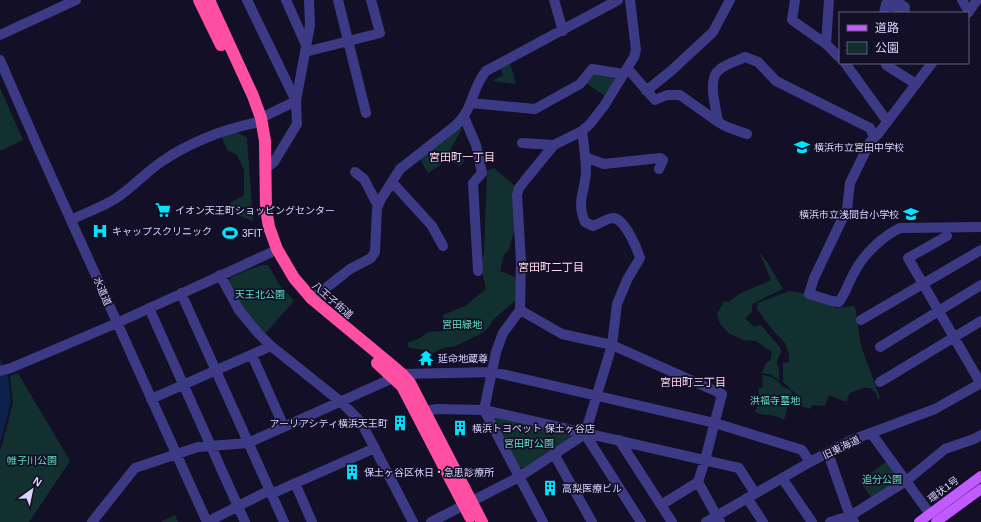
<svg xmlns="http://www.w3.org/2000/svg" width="981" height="522" viewBox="0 0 981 522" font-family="Helvetica,'Noto Sans JP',sans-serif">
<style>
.green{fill:#12302f}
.water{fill:#0c2248}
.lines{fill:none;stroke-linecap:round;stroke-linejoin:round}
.minor{stroke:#3d3a85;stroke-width:10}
.major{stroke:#c25bff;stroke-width:10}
.highway{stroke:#ff4fa3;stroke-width:12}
.labels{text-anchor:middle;stroke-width:3.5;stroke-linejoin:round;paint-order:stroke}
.poi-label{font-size:10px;fill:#d9d4ff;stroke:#130f26;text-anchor:start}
.street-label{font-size:10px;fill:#d9d4ff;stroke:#130f26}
.park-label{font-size:10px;fill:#5fe0c0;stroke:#130f26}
.neighbourhood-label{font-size:11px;fill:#ffd6f0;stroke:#130f26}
</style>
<rect width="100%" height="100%" fill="#130f26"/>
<path class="green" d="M510,63L516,84L492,81L503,75L500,68Z
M594,73L614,77L615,80L605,96L586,83Z
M0,88L23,140L0,151Z
M458,127L462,129L450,150L465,158L461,166L448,160L428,173L418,156Z
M237,132L247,138L253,221L234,214L230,203L244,195V170L237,155L227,150L222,137Z
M494,168L515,186V228L509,249L504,255L500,271L517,278L515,301L494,319L488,328L482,333L456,346L443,348L429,355L426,350L409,348L407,343L420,338L428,332L444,331L443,315L465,306L486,289L481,267L484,251L487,171Z
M759,252L768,263L783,289L756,302L752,305V312L745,318L754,327L761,325L780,347L781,353C776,361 776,361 779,370C780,373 779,378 779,381L772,375L762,373L766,363L770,361L772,352L756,341L743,340L728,333L719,322L717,314L724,301L728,302L739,294L771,280Z
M263,265H268L279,284L294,301L265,334L243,309L229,281L230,278L247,270Z
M789,291C806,293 820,298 834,306L835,308L855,306L861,346L880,398L878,399L875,392L870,388H863L850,393L846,402L829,395L825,406L812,405L810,409L793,403L796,394L783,382V363L789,362V354L785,343L770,327L757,309L758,303Z
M18,373L70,461L29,522H0V452L13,403L10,376Z
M762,375L772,377L781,384V386L791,390L793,395L791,402H789L784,420C774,413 765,417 755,412C758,401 761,401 758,389L763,387Z
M491,416L580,434L524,468L519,467Z
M887,461L902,481L872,499L860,481Z
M175,515L178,522H160Z"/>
<path class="water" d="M0,357L8,377L11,402L0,444Z"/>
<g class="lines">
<path class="minor" d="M247,0L296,101L261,118
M286,0L306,45
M338,0L366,113
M554,0L563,31
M795,0L792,20L826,44L840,58
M962,0L969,12
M884,13L886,4L902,9H905V7L895,0
M968,13L977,0
M0,35L76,0
M826,44L829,0
M305,52L380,33L371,0
M0,60L37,145L207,522
M845,63L887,121
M886,63V65L916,84
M932,63L878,134L870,142L850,183L847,209L814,278L809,294L832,301L839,302C846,293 849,281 855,271C864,254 883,236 900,228L981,227
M628,69L655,100L667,95H680L718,122
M646,91L671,71L713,32L730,0
M471,103L535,109L580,84L592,69L624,74
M464,117L476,145L482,173L473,183L478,271
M747,134L727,127L718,122C716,108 707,79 719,70C726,64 737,61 745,57L758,62L776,81L870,128L874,137
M522,143L554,145
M585,157L604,164L660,158L663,160L659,169
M265,169L274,162L297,124L296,101L310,25L309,0
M355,172L364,179L378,206
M392,182L432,226L443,246
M71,220C85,213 102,207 115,199C132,188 145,173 161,162C189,143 222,130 254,123
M947,236L908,258L981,384
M220,275L239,310L257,332L271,346L341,402L361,422L413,522
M181,293L284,522
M312,299L350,269L371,258L375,252L377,208L381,199L400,169L455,126C474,109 471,89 486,71L618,0
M149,308L245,522
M520,310L562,334L612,345L722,394L705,460L698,482L720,522
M861,320L981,250
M880,347L981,285
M252,355L284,427
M0,371L11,368L117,323L270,253
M880,382L981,321
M151,399L271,346
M424,411L437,409L484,410L739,468L755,493
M871,433L930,514
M585,434L641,522
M619,440L672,522
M828,453L850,516L854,522
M554,454L592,522
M782,478L812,522
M295,483L312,522
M271,494L375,448
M747,498L763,522
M661,505L698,482
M92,522L135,468L198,447L248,443L402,374L493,372L715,423L802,450L810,462
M207,522L270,490
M431,522L519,477L585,434L612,345L617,304L627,280L640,258C637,248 625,220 614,218C607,218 599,224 593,226L585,222C576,201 585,192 586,172C586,158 584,145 582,131
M543,522L484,410L496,352L503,333L520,310L521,261L517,195L519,188L526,179L554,145L582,131L590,124L604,106L634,57L636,50L630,0
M706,522L810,462L852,440L935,409L981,383
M830,522L850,516L906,481L945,449L974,439L981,435"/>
<path class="major" d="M919,522L981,476
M936,522L981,489"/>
<path class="highway" d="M199,0L221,45
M209,0L253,96L261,118L265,141L266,209L269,227L277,249L294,278L312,299L388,362L402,374L410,383L482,522
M377,363L402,386L470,517"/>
</g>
<defs>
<symbol id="school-bare" viewBox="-9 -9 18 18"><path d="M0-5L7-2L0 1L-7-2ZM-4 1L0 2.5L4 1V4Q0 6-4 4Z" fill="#00e5ff" stroke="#130f26" stroke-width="2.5" paint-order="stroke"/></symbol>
<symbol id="supermarket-bare" viewBox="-9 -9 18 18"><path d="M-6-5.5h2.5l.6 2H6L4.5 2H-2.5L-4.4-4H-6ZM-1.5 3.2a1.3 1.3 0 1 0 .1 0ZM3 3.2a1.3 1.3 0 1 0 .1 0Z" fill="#00e5ff" stroke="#130f26" stroke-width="2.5" paint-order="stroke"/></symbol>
<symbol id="hospital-bare" viewBox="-9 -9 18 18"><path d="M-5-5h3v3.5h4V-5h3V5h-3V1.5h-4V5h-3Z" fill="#00e5ff" stroke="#130f26" stroke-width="2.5" paint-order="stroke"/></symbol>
<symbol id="stadium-bare" viewBox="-9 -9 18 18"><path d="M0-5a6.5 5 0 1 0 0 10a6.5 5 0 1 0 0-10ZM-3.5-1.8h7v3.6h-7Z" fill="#00e5ff" stroke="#130f26" stroke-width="2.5" paint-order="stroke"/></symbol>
<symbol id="temple-bare" viewBox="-9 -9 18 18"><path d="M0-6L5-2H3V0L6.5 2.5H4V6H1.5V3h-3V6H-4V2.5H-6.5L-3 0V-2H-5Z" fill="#00e5ff" stroke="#130f26" stroke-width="2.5" paint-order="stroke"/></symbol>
<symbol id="building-bare" viewBox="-9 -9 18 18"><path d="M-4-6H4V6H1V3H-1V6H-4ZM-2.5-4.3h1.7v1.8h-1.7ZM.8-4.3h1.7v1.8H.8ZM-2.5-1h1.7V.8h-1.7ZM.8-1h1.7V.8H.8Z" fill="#00e5ff" stroke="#130f26" stroke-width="2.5" paint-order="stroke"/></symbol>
</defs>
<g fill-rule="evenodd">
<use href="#school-bare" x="791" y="136" width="22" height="22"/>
<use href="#supermarket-bare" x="152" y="199" width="22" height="22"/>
<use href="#school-bare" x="900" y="203" width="22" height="22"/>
<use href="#hospital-bare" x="89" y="220" width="22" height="22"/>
<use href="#stadium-bare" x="219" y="222" width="22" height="22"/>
<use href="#temple-bare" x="415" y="347" width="22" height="22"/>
<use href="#building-bare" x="389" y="412" width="22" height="22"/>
<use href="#building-bare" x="449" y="417" width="22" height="22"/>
<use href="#building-bare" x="341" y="461" width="22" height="22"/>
<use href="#building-bare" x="539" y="477" width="22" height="22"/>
</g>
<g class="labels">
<g class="poi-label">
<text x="814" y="151">横浜市立宮田中学校</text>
<text x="175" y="214">イオン天王町ショッピングセンター</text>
<text x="899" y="218" text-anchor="end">横浜市立浅間台小学校</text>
<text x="112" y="235">キャップスクリニック</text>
<text x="242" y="237">3FIT</text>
<text x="438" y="362">延命地蔵尊</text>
<text x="388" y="427" text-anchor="end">アーリアシティ横浜天王町</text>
<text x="472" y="432">横浜トヨペット 保土ヶ谷店</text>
<text x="364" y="476">保土ヶ谷区休日・急患診療所</text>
<text x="562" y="492">高梨医療ビル</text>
</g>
<g class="street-label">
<text transform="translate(103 291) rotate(67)" y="4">水道道</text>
<text transform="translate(333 300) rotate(41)" y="4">八王子街道</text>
<text transform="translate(841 447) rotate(-26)" y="4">旧東海道</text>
<text transform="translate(943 489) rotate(-37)" y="4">環状1号</text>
</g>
<g class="park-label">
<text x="260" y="298">天王北公園</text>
<text x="462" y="328">宮田緑地</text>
<text x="775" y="404">洪福寺墓地</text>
<text x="529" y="447">宮田町公園</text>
<text x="32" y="464">帷子川公園</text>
<text x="882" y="483">追分公園</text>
</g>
<g class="neighbourhood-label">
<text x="462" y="161">宮田町一丁目</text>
<text x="551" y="271">宮田町二丁目</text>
<text x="693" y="386">宮田町三丁目</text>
</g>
</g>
<rect x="839" y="12" width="130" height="52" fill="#130f26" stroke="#625e7d"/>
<rect x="847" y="25" width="20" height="6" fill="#c25bff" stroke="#625e7d"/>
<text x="875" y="32" font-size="12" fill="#d9d4ff">道路</text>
<rect x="847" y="42" width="20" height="12" fill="#12302f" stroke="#625e7d"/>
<text x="875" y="52" font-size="12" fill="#d9d4ff">公園</text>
<g transform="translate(32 490) rotate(33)" stroke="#130f26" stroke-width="3" paint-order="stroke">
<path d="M0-3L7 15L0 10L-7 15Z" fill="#d9d4ff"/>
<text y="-6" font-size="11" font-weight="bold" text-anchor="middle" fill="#d9d4ff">N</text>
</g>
</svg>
